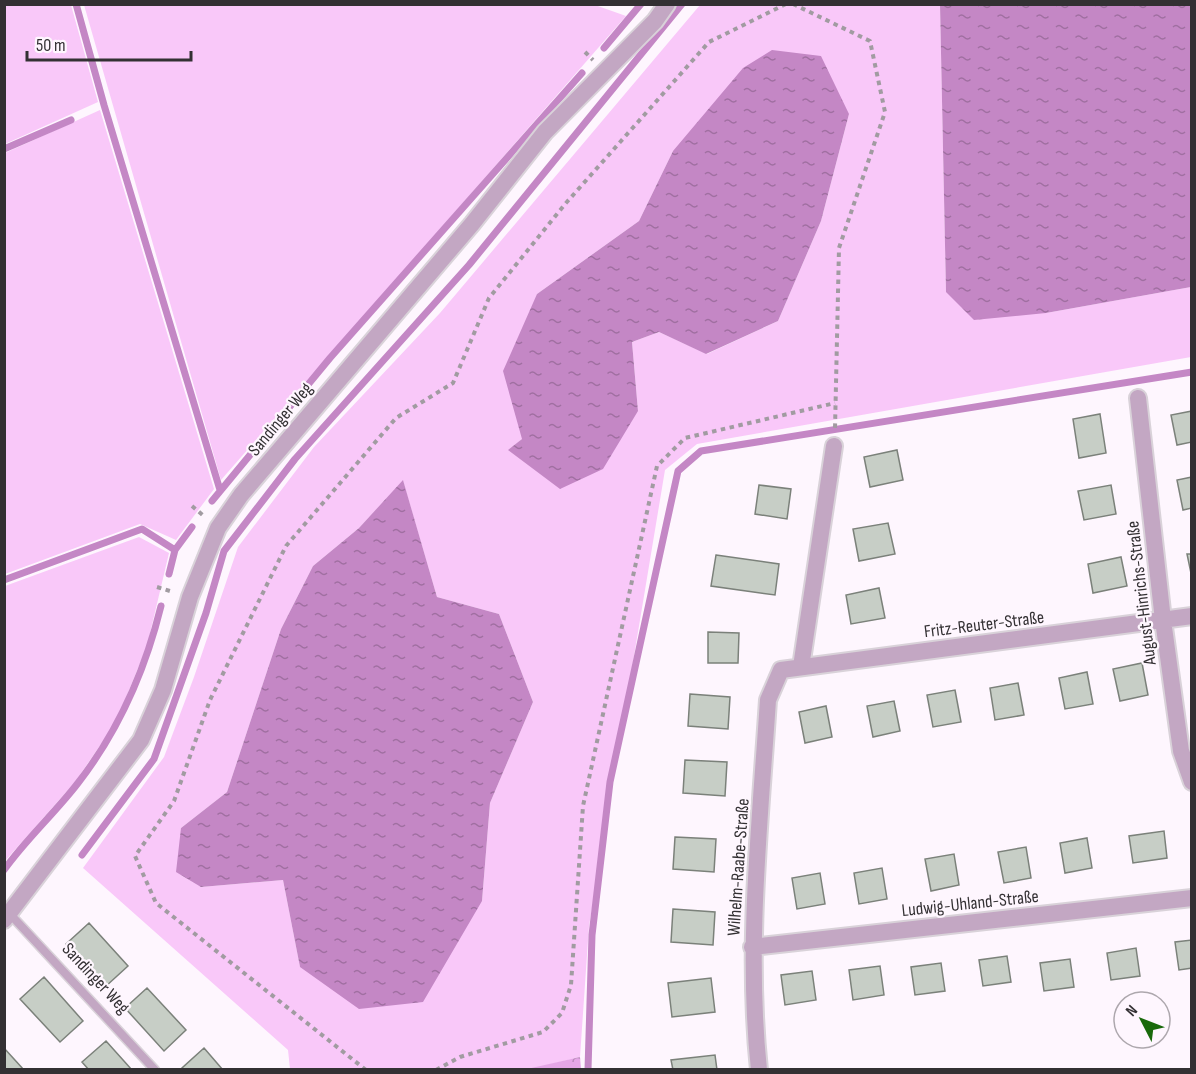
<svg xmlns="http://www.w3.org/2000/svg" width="1196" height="1074" viewBox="0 0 1196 1074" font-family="'Sofia Sans Condensed',sans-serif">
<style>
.grass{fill:#f9c8f9;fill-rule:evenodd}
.forest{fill:url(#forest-crowns)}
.water{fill:url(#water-ripples)}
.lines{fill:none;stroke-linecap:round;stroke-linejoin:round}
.stream{stroke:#c487c5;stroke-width:7}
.building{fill:#c7cec6;stroke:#7b817a;stroke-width:1.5}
.lane-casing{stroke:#d9d2d9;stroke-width:11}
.street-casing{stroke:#d9d2d9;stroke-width:20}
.path{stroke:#a19ba1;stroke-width:4;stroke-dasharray:4.5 4.5;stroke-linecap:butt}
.lane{stroke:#c3a7c3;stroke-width:8}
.street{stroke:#c3a7c3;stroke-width:16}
.labels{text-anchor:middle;stroke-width:4.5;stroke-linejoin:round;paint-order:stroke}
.street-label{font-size:18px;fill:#333033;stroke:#fef6fe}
</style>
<defs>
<pattern id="forest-crowns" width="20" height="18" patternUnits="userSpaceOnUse" patternTransform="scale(1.5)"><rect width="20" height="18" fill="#e5a6e7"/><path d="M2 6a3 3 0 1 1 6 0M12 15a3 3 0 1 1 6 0" fill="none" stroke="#ba88bc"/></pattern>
<pattern id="water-ripples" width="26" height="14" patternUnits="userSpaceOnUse" patternTransform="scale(1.5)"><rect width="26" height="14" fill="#c487c5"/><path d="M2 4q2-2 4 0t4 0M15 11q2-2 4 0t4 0" fill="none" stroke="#a06fa1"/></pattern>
</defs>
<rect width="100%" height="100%" fill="#fef6fe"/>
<path class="grass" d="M4,5H71L98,102L5,144Z
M595,5L626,16L221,480L84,5Z
M700,5H940L946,291L1046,313L1191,287V357L697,444L665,470L589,926L580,1057L527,1070L290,1069L288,1050L83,868L164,757L194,677L238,547L314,447L440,313ZM849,114L821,221L778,321L707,354L659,332L632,342L638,411L509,451L522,439L537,294L639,221L673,151ZM403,481L437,597L499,614L533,702L490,803L482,901L300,967L283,880L201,887L181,828L227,792L281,629L313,566L359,528Z
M100,110L214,489L176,540L140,524L5,574V153Z
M139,537L169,553L147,646L116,722L75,782L5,861V586Z"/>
<path class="forest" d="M580,1057L581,1069H527Z"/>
<path class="water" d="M940,5H1191V287L1046,313L974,320L946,292Z
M772,50L821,56L849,114L821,221L778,321L706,354L659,332L632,342L638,411L603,469L560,489L508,450L522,439L503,371L537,294L639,221L673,151L743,68Z
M403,480L437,597L499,614L533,702L490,803L482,901L423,1002L359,1009L300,967L283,880L201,887L176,872L181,828L227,792L281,629L313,566L359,528Z"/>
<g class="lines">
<path class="stream" d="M76,4L104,105L220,490
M604,48L641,4
M4,149L71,120
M212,501L330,358L582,73
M169,574L175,550L192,527
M4,580L142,529L175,550
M82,855L154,759L206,613L224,551L295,459L469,265L682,4
M4,870C26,839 55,813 78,783C120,729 145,671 161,606
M588,1070L592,935L610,782L678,471L701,451L1192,372"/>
</g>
<path class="building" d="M1192,411V442L1177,445L1171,415Z
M1100,414L1106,453L1079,458L1073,419Z
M897,450L903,480L870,487L864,457Z
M1192,477V508L1183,510L1177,480Z
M759,485L791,489L787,519L755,514Z
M1111,485L1116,514L1084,520L1078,491Z
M888,523L895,554L859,561L853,529Z
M1187,554H1192V578Z
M716,555L779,564L775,595L711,586Z
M1121,557L1127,586L1093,593L1088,564Z
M879,588L885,618L851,624L846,595Z
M708,632L739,633L738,663H708Z
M1142,663L1148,695L1120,701L1113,669Z
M1087,672L1093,704L1065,709L1059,678Z
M1018,683L1024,715L995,720L990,688Z
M955,690L961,722L933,727L927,695Z
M690,694L730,697L728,729L688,726Z
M894,701L900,731L873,737L867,706Z
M826,706L832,737L805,743L799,712Z
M685,760L727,762L725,796L683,793Z
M1164,831L1167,858L1133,863L1129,836Z
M675,837L716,839L714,872L673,869Z
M1087,838L1092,868L1065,873L1060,843Z
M1026,847L1031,878L1004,883L998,852Z
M954,854L959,885L931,891L925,859Z
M882,868L887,899L859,904L854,873Z
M820,873L825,904L797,909L792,878Z
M673,909L715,912L713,945L671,942Z
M89,923L128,966L105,987L66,944Z
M1192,940V968L1179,970L1175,942Z
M1136,948L1140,976L1111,980L1107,953Z
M1007,956L1011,982L983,986L979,960Z
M1070,959L1074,987L1044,991L1040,963Z
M941,963L945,991L915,995L911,967Z
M880,966L884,995L853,1000L849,970Z
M812,971L816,1000L785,1005L781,975Z
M44,977L83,1021L60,1042L20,999Z
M711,978L715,1012L672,1017L668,983Z
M147,988L186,1030L164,1051L125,1008Z
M106,1041L132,1070H89L82,1062Z
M4,1048L24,1070H4Z
M204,1048L223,1070H183L182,1068Z
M715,1055L717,1070H673L671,1060Z"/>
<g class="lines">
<defs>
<path id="lane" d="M9,913L155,1070"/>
<path id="street" d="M1138,398L1163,620L1181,751L1192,782
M801,667L834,446
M4,920L141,740L163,690L190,597L218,528L241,495L472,224L545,132L655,21L667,4
M752,947L1192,898
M759,1070C746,947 760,823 768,700L781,670L1192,616"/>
</defs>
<use href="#lane" class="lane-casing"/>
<use href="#street" class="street-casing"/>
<path class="path" d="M793,4L870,41L885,112L839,248L835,429
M585,52L593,60
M192,506L205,517
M157,587L173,592
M366,1070L156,903L135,856L174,801L210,700L286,546L396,418L453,383L489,298L566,203L709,42L786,4
M436,1070L460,1057L543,1032L562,1013L571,985L583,806L657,466L685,438L835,403"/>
<use href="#lane" class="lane"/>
<use href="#street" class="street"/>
</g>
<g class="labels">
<g class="street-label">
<text transform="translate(280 419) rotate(-50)" y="6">Sandinger Weg</text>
<text transform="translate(1141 593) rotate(-97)" y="6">August-Hinrichs-Straße</text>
<text transform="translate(984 624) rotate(-7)" y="6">Fritz-Reuter-Straße</text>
<text transform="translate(738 867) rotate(-86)" y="6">Wilhelm-Raabe-Straße</text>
<text transform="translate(970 903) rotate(-6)" y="6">Ludwig-Uhland-Straße</text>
<text transform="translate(96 978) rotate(47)" y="6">Sandinger Weg</text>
</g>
</g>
<rect width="1196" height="1074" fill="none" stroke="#333033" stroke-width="12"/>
<g transform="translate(1142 1020) rotate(312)"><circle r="28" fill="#fef6fe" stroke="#ada7ad" stroke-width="1.5"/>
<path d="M0-4.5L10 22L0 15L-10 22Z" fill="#19690b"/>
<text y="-9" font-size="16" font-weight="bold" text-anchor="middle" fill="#333033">N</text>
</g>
<path d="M27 51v9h164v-9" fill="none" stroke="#333033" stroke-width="3"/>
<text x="36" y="51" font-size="18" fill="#333033" stroke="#fef6fe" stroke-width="4.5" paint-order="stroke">50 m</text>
</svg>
